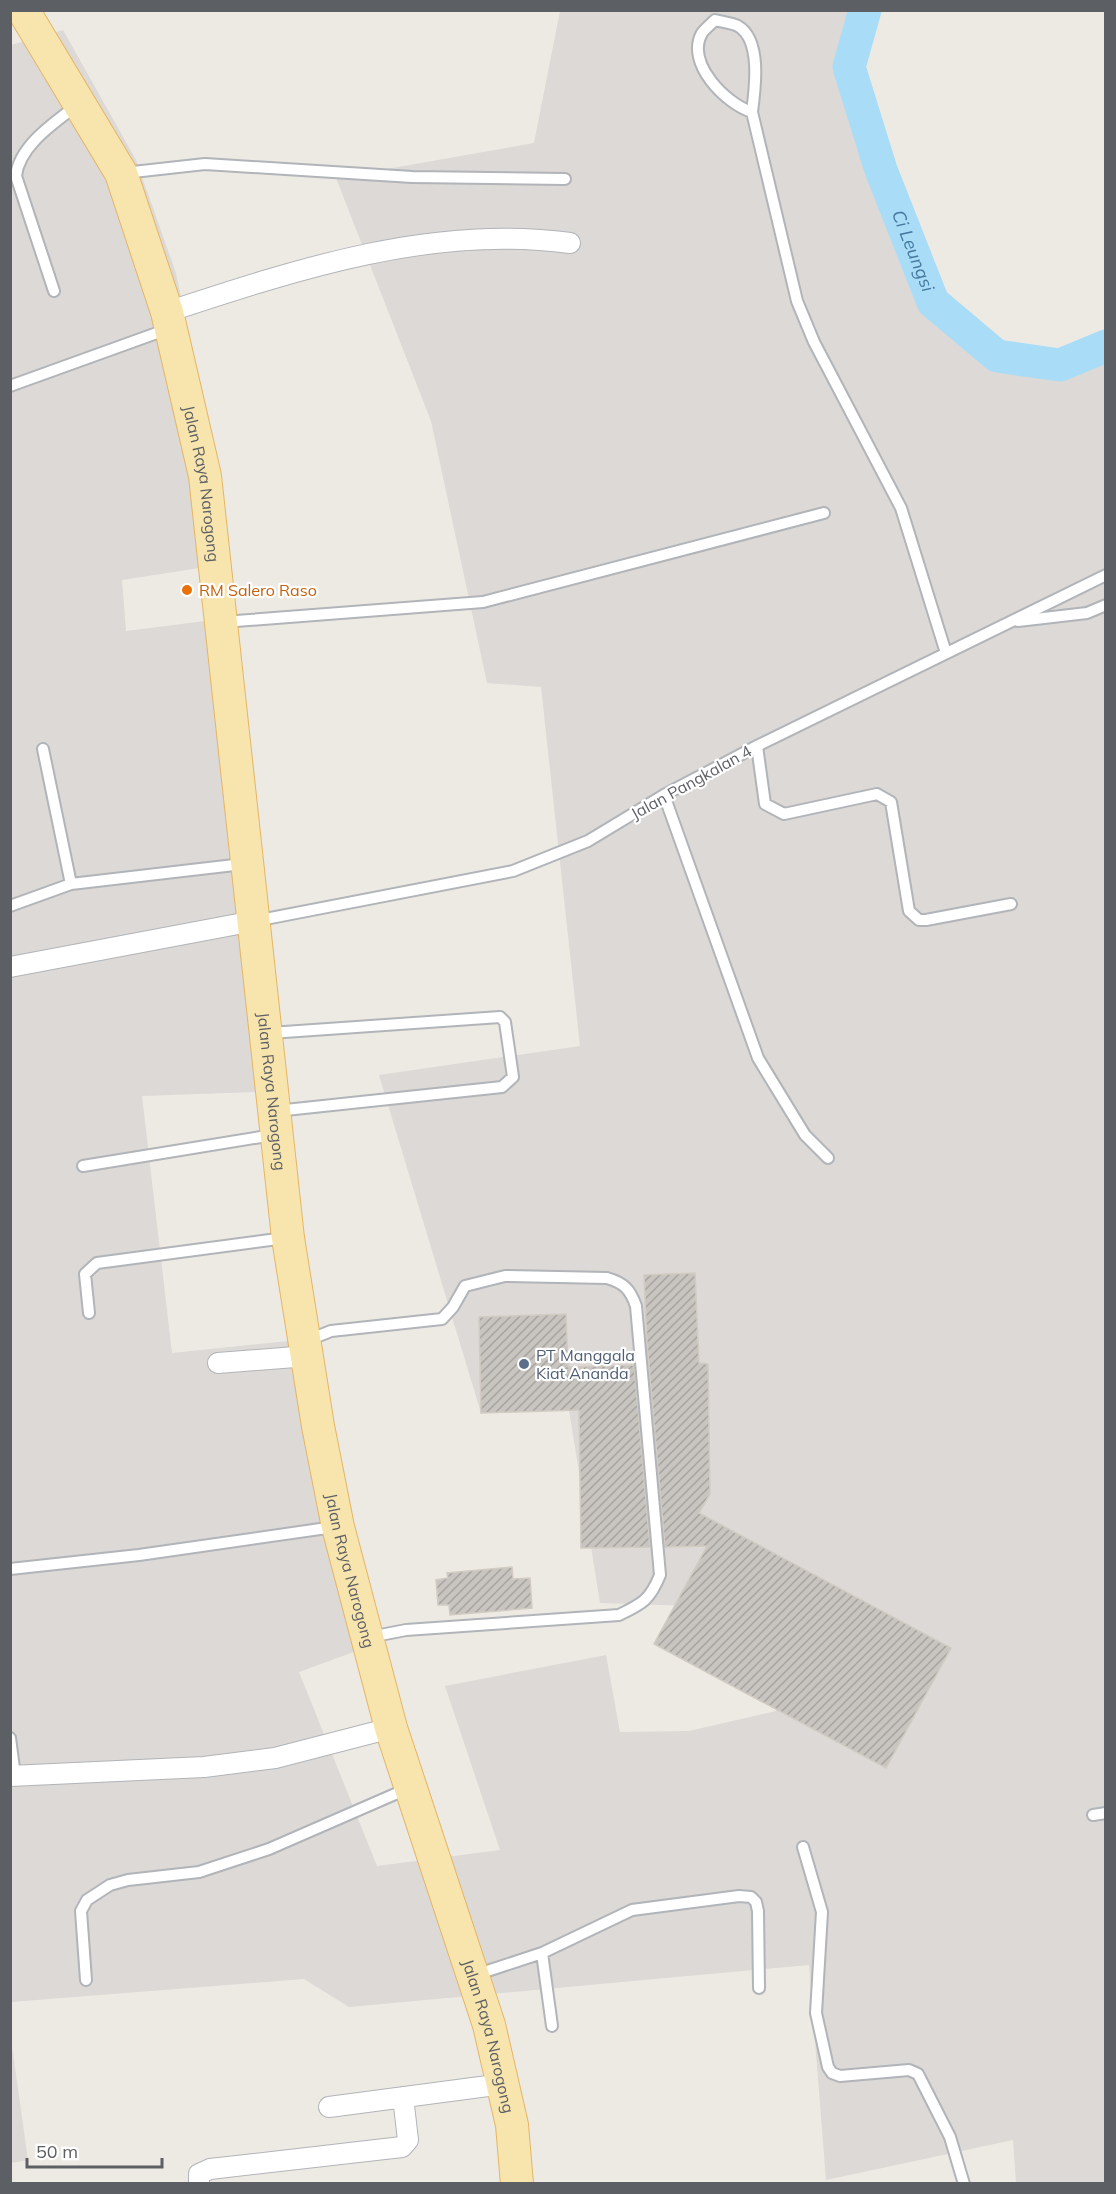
<svg xmlns="http://www.w3.org/2000/svg" width="1116" height="2194" viewBox="0 0 1116 2194" font-family="Mulish,sans-serif">
<style>
.industrial{fill:#dcd9d6}
.lines{fill:none;stroke-linecap:round;stroke-linejoin:round}
.river{stroke:#a9dcf7;stroke-width:33}
.building{fill:url(#building-hatch);stroke:#d1cbc2;stroke-width:1.5}
.lane-casing{stroke:#b1b4b8;stroke-width:14}
.street-casing{stroke:#b1b4b8;stroke-width:22}
.primary-casing{stroke:#e4b565;stroke-width:34}
.lane{stroke:#fff;stroke-width:10}
.street{stroke:#fff;stroke-width:20}
.primary{stroke:#f8e5ae;stroke-width:32}
.food-dot{fill:#e8710a;stroke:#fff;stroke-width:2}
.service-dot{fill:#5c6f8a;stroke:#fff;stroke-width:2}
.labels{text-anchor:middle;stroke-width:4.5;stroke-linejoin:round;paint-order:stroke}
.street-label{font-size:16px;fill:#5c5f63;stroke:#fff}
.food-label{font-size:16px;fill:#c56008;stroke:#fff;text-anchor:start}
.service-label{font-size:16px;fill:#4e5e75;stroke:#fff;text-anchor:start}
.water-label{font-size:18px;font-style:italic;fill:#457a9f;stroke:#fff}
</style>
<defs>
<pattern id="building-hatch" width="6" height="6" patternUnits="userSpaceOnUse" patternTransform="scale(1.5)"><rect width="6" height="6" fill="#c8c5c0"/><path d="M-1 1l2-2M0 6l6-6M5 7l2-2" fill="none" stroke="#a6a3a0"/></pattern>
</defs>
<rect width="100%" height="100%" fill="#edeae4"/>
<path class="industrial" d="M560,11H865L848,65L882,170L933,302L997,356L1060,365L1105,346V2183H1016L1013,2140L826,2180L809,1965L349,2007L304,1979L11,2002V45L63,30L136,160L176,273L198,381L219,565L122,580L126,631L221,619L282,1091L142,1096L172,1353L308,1339L381,1642L299,1672L377,1866L500,1850L445,1686L606,1655L620,1732L689,1731L776,1711L778,1646L725,1607L600,1603L569,1410L481,1413L379,1075L580,1046L541,687L487,683L431,421L336,178L534,143Z
M10,2032L28,2160L11,2163H10Z"/>
<g class="lines">
<path class="river" id="s1" d="M865,10L849,67L881,170L933,302L997,356L1060,365L1106,346"/>
</g>
<path class="building" d="M695,1273L699,1363L708,1364L710,1494L699,1513L951,1648L886,1768L654,1644L707,1546L665,1547L647,1343L644,1275Z
M566,1314L568,1367L634,1365L650,1547L581,1548L579,1410L481,1413L479,1317Z
M512,1567L513,1579L530,1578L532,1608L450,1615L449,1605H438L436,1580L448,1578L447,1573Z"/>
<g class="lines">
<defs>
<path id="lane" d="M752,112C726,104 685,63 702,33C705,29 711,24 715,20C722,22 732,23 738,26C762,40 755,89 752,112L797,301L814,342L901,508L946,653
M124,173L205,164L412,177L565,179
M54,291L16,176C19,146 54,123 76,106
M10,386L168,329
M1018,621L1087,613L1106,605
M223,622L483,602L824,513
M757,746L765,804L784,814L877,794L891,802L909,911L919,920H926L1011,904
M43,749L71,884L243,864
M664,795L758,1058L805,1135L828,1158
M10,906L71,884
M255,921L513,871L588,841L664,795L757,746L1106,575
M270,1033L500,1017L505,1022L513,1077L502,1087L276,1111
M83,1166L273,1135
M89,1313L85,1274L97,1263L285,1238
M306,1341L331,1331L442,1319L453,1307L465,1286L505,1276L607,1278C624,1283 630,1289 636,1306L660,1575C650,1600 642,1604 619,1615L406,1630L370,1637
M10,1569L139,1555L334,1527
M10,1738L15,1776
M1093,1815L1106,1813
M803,1847L822,1912L816,2013L828,2067L832,2073L840,2076L909,2070L918,2074L950,2137L964,2184
M542,1953L552,2026
M475,1975L542,1953L632,1910L739,1896L751,1897L756,1902L758,1911L759,1988
M86,1980L81,1911L87,1900L110,1885L128,1880L199,1872L269,1849L409,1788"/>
<path id="street" d="M167,312C295,270 433,224 570,243
M10,967L254,921
M218,1363L308,1356
M10,1776L204,1767L275,1758L391,1728
M329,2107L503,2084
M199,2184V2174L210,2169L402,2147L408,2140L403,2097"/>
<g id="primary">
<path id="s2" d="M23,10L121,173L167,312L205,476L288,1238L318,1426L338,1527L391,1728L489,2025L512,2125L517,2184"/>
</g>
</defs>
<use href="#lane" class="lane-casing"/>
<use href="#street" class="street-casing"/>
<use href="#primary" class="primary-casing"/>
<use href="#lane" class="lane"/>
<use href="#street" class="street"/>
<use href="#primary" class="primary"/>
</g>
<circle class="food-dot" cx="187" cy="590" r="6"/>
<circle class="service-dot" cx="524" cy="1364" r="6"/>
<g class="labels">
<g class="street-label">
<text dy="6" stroke="none"><textPath href="#s2" startOffset="512">Jalan Raya Narogong</textPath></text>
<text transform="translate(691 782) rotate(-29)" y="6">Jalan Pangkalan 4</text>
<text dy="6" stroke="none"><textPath href="#s2" startOffset="1124">Jalan Raya Narogong</textPath></text>
<text dy="6" stroke="none"><textPath href="#s2" startOffset="1610">Jalan Raya Narogong</textPath></text>
<text dy="6" stroke="none"><textPath href="#s2" startOffset="2096">Jalan Raya Narogong</textPath></text>
</g>
<g class="food-label">
<text x="199" y="596">RM Salero Raso</text>
</g>
<g class="service-label">
<text x="536" y="1361">PT Manggala<tspan x="536" dy="18">Kiat Ananda</tspan></text>
</g>
<g class="water-label">
<text dy="6" stroke="none"><textPath href="#s1" startOffset="254">Ci Leungsi</textPath></text>
</g>
</g>
<rect width="1116" height="2194" fill="none" stroke="#5c5f63" stroke-width="24"/>
<path d="M27 2158v9h135v-9" fill="none" stroke="#5c5f63" stroke-width="3"/>
<text x="36" y="2158" font-size="18" fill="#5c5f63" stroke="#ffffff" stroke-width="4.5" paint-order="stroke">50 m</text>
</svg>
